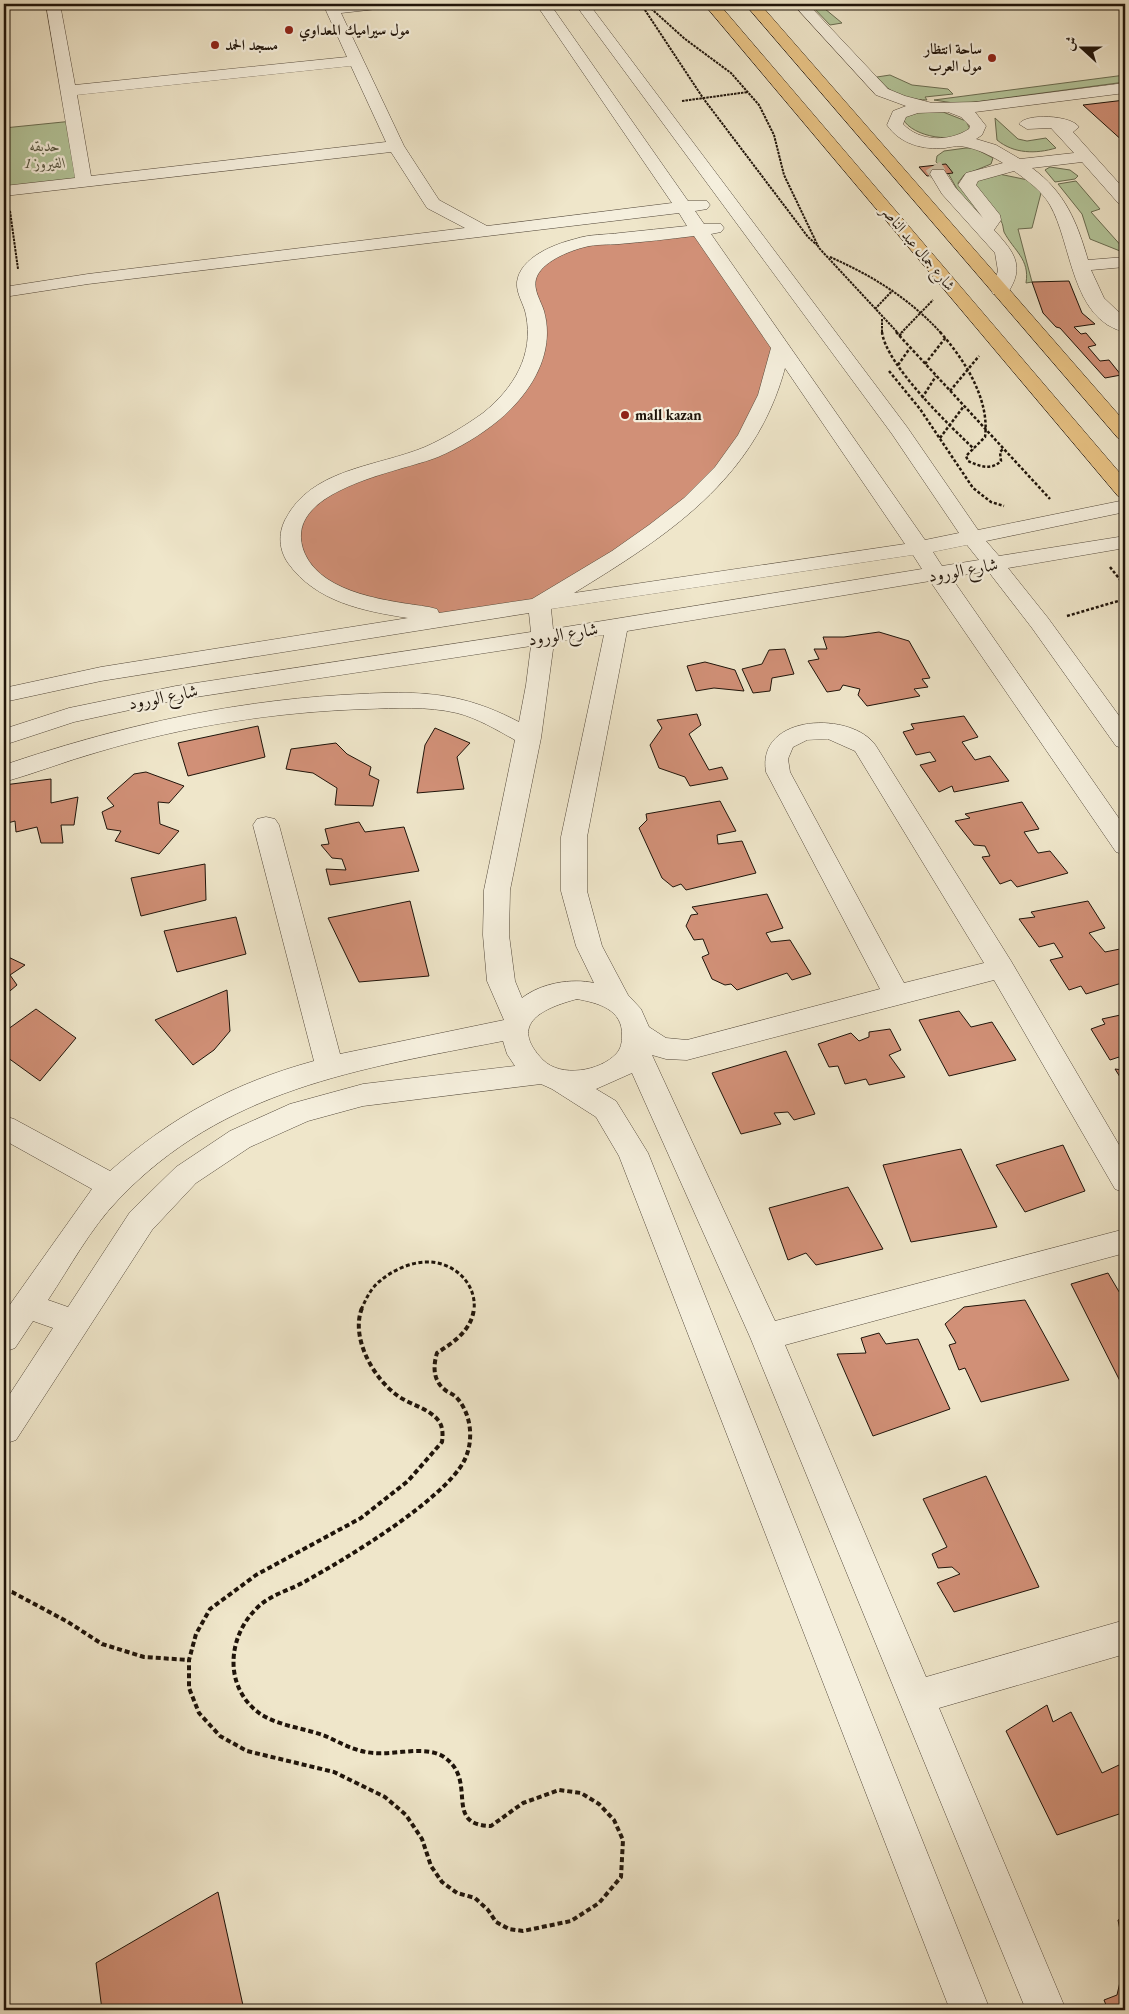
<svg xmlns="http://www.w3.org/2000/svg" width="1129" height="2014" viewBox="0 0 1129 2014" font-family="'EB Garamond',Amiri,serif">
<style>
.green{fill:#b4c69b;stroke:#6a6d52}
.building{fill:#d19077;stroke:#1f140a}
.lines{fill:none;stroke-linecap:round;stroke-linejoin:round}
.minor-tunnel{stroke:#d0c6ad;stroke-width:17;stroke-dasharray:17 8;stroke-linecap:butt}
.minor-casing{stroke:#53483a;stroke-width:1}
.major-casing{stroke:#1f140a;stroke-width:1}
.path-far3{stroke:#1f140a;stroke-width:2;stroke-dasharray:2.5 1;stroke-linecap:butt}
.path-far2{stroke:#1f140a;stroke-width:2.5;stroke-dasharray:3 2;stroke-linecap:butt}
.path-far1{stroke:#1f140a;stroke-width:3;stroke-dasharray:4 2.5;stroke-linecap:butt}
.path{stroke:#1f140a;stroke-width:4;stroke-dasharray:5 3;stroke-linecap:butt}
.minor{fill:#f5efdd;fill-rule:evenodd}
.major{fill:#e8c385;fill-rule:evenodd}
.poi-dot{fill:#8f2418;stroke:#f5efdd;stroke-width:2}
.labels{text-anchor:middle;stroke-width:4.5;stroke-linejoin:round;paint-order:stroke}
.far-poi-label{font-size:15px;font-weight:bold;fill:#1f140a;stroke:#f5efdd;text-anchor:start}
.far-park-label{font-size:15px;font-style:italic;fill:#53523d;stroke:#f5efdd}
.far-street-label{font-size:15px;fill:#1f140a;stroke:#f5efdd}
.street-label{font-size:18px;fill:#1f140a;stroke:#f5efdd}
</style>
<rect width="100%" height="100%" fill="#efe6ca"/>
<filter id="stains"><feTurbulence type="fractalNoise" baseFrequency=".004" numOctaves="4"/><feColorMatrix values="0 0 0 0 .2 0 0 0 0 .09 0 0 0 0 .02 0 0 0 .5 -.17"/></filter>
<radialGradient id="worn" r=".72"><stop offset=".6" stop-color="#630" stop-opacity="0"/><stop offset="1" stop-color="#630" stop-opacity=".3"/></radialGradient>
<path class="green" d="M810,4H819L842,23L830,25Z
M890,75L912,85L948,89L953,94L925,97L927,100C903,99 892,95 877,77Z
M1125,75V82L960,104L934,100Z
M943,112L966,121L970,129C957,145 912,137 903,119L908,113Z
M995,118L1018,139L1027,141L1046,138L1056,148C1036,154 1014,154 997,140Z
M73,121L84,182L4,191V128Z
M966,148H974L993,158L991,164L964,175L958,183L959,186L986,216L980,217L961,196L948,173L936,162L937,156L944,151Z
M1050,167L1070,170L1078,176L1075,179L1055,182L1045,170Z
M999,174L1028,180L1041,193L1032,228L1018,229L1032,282L1026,283C1030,259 1014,251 1004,232C1003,228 1003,224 1001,221C996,208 983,198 974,188L975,181Z
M1076,181L1100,209L1091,212L1124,249L1120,251L1090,239L1082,214L1058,184Z"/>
<path class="building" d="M1125,100V143L1083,105Z
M946,164L953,173L927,176L919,167Z
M700,230L781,347L734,458L635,545L539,604L454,617L342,594L294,554L309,502L475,427L525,378L531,302L528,276L577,243Z
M1069,281L1082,313L1095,324L1074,327L1081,334L1086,333L1096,345L1088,347L1100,361L1109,360L1121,375L1105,378L1060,328L1056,327L1043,313L1032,282Z
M879,632L909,641L930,678L922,679L928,687L914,689L920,696L867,706L858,695L860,689L843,685L840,690L827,692L808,661L819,659L814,649H827L823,637H844Z
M785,649L794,674L772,678L770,691L753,693L742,669L762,664L769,650Z
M705,662L735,670L744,691L714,688L696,691L687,666Z
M697,714L701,725L689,734L709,770L722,767L728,779L690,786L685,777L659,768L650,745L662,728L657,720Z
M964,716L978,737L962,742L975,760L990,756L1009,781L954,792L952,786L939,792L920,765L936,761L930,752L916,755L903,732L914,729L911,724Z
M258,726L265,757L188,776L178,743Z
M435,728L470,743L457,757L464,789L417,793L425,745Z
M336,743L347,754L371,767L369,775L379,780L373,806L335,805L337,788L313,773L286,769L291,749Z
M146,772L184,786L169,803L158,802L160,824L179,831L159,854L115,841L121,831L107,829L102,812L114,806L107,798L134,774Z
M51,779V803L78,797L74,825H61L63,843H41L37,827L16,832L15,821L4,824V785Z
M720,801L736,831L717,835L718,844L742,841L756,873L686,890L681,884L673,887L662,878L639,828L647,820L646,814Z
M1022,802L1039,829L1024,832L1038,853L1050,851L1068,873L1017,887L1011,880L1000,884L982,857L990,856L985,846L974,845L955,821L970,818L965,814Z
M359,822L365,832L404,827L419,871L330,885L326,869L346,870L342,859L332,858L321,845L329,844L325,829Z
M205,864L206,900L141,916L131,878Z
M767,894L783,928L766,933L771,942L790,940L811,974L792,980L787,973L737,990L731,984L725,985L712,979L702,957L709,954L703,939L694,940L686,926L691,915L698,914L692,907Z
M410,901L429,976L359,982L328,918Z
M1088,901L1105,928L1089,933L1105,952L1120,949L1125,956V982L1086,994L1081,986L1069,990L1050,960L1063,957L1054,943L1039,947L1019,919L1035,917L1031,912Z
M236,917L246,954L177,972L164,931Z
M4,955L25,965L10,975L17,985L4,996Z
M227,990L230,1031L214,1050L193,1065L155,1020Z
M36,1009L76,1038L40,1081L4,1055V1032Z
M959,1011L971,1027L992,1022L1016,1060L949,1076L919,1020Z
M1125,1014V1085L1115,1069L1123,1070L1119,1057L1110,1060L1091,1029L1105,1024L1102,1019Z
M890,1029L901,1050L889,1055L905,1077L869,1085L866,1079L845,1084L838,1066L829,1067L818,1044L851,1033L859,1041L869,1037V1032Z
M786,1051L815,1114L794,1120L788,1112L774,1113L781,1124L741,1134L712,1073Z
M1063,1145L1085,1191L1025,1212L996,1165Z
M961,1149L997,1227L911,1242L883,1165Z
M848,1187L883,1249L816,1265L806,1253L788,1260L769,1208Z
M1108,1273L1121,1295L1125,1293V1384L1122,1385L1071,1284Z
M1025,1300L1069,1380L981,1402L965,1368L959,1370L949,1345L956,1343L945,1324L964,1307Z
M879,1333L886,1344L918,1339L950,1409L873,1436L837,1354L866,1353L861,1338Z
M986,1476L1039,1587L954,1612L937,1583L960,1574L952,1567L938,1568L932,1554L947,1547L923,1499Z
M1047,1705L1053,1722L1071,1712L1102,1773L1119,1765L1125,1776V1812L1057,1835L1006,1731Z
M218,1892L244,2010H102L96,1963Z
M1125,1918V1956L1118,1920Z
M1125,1960V2010H1108L1104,2000L1117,1995Z"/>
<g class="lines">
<path class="minor-tunnel" d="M933,166L938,174"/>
<defs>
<path id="minor" d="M46,4H60L75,85L347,57L323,4H393L391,7L386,8L341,13L404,146L439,200L487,226L672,203L536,4H550L688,201H707L710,205L707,209L695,211L704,224H721L724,228L721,232L711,234L925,540L959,533L892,434L575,4H589L907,427L978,530L1125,500V512L986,541L999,556L1125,536V548L1008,568L1048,618L1125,724V749L1116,746L1032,628L988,571L951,577L1125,827V855L1116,852L930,581L627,631L587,837V891L602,946L628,995L641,1009L649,1027L666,1038L687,1040L880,989L766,772C756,713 853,711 876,746L1011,961L1125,1155V1193L1115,1189L994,980L687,1060L666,1059L652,1055L775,1321L1125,1229V1253L785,1345L926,1677L1125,1620V1654L939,1708L1066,2010H1026L750,1337L632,1073L596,1089L616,1101L648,1153L990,2010H950L619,1156L596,1117L552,1089L541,1084L363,1106L308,1121L250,1147L196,1183L152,1230L16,1440L4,1444V1403L53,1328L33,1321L15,1348L4,1352V1313L92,1189L4,1140V1116L14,1119L110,1171C173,1116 234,1083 314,1061L253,825L257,819L266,817L275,819L279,825L340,1054L504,1020L487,981L483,935L484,890L515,740C497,730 477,718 457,713C427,706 396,708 366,709C275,712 185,726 98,752C66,761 36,773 4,782V765C113,728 225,702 341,695C379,693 418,690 455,698C478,703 498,711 519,722L526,685L531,646L176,700L74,722L4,745V729L69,708L176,686L531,632L529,613L101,681L4,702V688L101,667L408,618C363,611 316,602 288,563C279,550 278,534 285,520C311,468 377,467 425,447C445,438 465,426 483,413C514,388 534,355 526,315C524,304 516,294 517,282C520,257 555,244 575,239C590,234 605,235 620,233C642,231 665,228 687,226L679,213L88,284L4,297V287L88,274L465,228L427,208L391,152L4,196V186L75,178ZM351,66L386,142L91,176L77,95ZM694,236L771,348L758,395L738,435L715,467L684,498L649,525L612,551L532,599L439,613L437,609L429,607C391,601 324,595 305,554C277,490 401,472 438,457C459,448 481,435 499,420C530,394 556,354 544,311C541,301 533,290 536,279C541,262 569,251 585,247C596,244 608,245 619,244C644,242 669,239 694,236ZM785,368L905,544L574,593C667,536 755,480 785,368ZM967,545L979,560L942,566L933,552ZM913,555L922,569L553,629L551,609ZM604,635L561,837V891L576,946L594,983C572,978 541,983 522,998L515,981L509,935L510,890L541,738L554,642ZM828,739L855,751L984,963L904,983L790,772L788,759L793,747L807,740ZM577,999C598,1003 623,1009 622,1036C622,1042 621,1049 616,1054C600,1071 561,1078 543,1060C507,1023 544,1008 577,999ZM503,1041L507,1054L515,1066L363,1084L290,1104L230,1131L176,1167L130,1212L68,1307L48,1300C70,1267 90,1229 118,1200C223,1089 359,1069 503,1041Z
M793,4H808L888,89L905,96L932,103L976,102L1125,83V93L975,112L986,126L982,135L976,139L996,145L1020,159L1074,153L1051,128L1027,129L1019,124C1026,113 1071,115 1079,127L1073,132L1125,190V205L1119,204L1082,162L1032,168C1065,192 1077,222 1088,260L1125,257V267L1091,270L1104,298L1125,318V332C1071,320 1072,243 1050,205C1042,191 1027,180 1014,171L978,181L976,185L1000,215L1001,220L994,230C1014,252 1026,266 1007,294H993L991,290L998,271L995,253L942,194L930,174L932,170H944L955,187L983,218L958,185L966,173L1003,163C990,155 976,148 960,146C955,146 950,147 945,148C923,150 900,144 887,125L893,111L906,106L876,95ZM948,112L961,117L970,126L969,129C949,142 920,142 903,124L906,117L918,113Z"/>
<path id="major" d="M704,4H719L1125,479V498L1118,496Z
M745,4H760L1125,422V440L1118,438Z"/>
</defs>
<use href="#minor" class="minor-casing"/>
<use href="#major" class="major-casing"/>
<path class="path-far3" d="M641,4L703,98L808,237L817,245
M646,4L685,39L731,73L759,105L774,135L784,175L819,248L898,333
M682,101L748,92
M10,211L18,269
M830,257C873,276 910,299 941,333
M875,309L893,290
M882,319V333
M901,333L933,300"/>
<path class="path-far2" d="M882,332C886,365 950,426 974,449
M896,332L1050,499
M940,332C964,359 990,399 985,437L966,456L968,461C979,466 991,471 1001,461L1000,452L1003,449
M899,336L903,332
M925,364L946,337
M898,365L910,348
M889,371L920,409L973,488L991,502L1004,506
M950,391L979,356
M922,398L936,376
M940,438L964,406
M1110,567L1125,586
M1121,601L1125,606
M1067,616L1125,599"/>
<path class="path-far1" d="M361,1310C366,1299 370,1289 380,1281C391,1271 411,1262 426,1262C453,1261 477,1283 474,1310"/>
<path class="path" d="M362,1308C350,1338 374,1379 398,1396C411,1405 428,1408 438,1420C443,1426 443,1434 442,1442L408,1481L361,1518L256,1575L210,1609L196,1634L189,1660V1688L199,1713L220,1736L247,1751L334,1772L385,1797L406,1815L422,1839L431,1866L442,1882L457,1893L475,1898L488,1910L496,1922L509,1929L523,1931L571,1921L599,1903L621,1877L623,1840L614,1820L599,1804L581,1793L559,1790L523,1803L491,1826C442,1825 479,1781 444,1757C426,1745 396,1755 374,1753C358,1752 344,1745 330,1738C308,1728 279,1727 259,1713C224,1687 227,1638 256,1609C269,1595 288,1591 304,1582C344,1560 444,1500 464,1461C474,1442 472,1415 457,1398C454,1394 448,1393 444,1389C433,1380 433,1366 437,1353C454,1342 472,1330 474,1308
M4,1590L12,1592L68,1622L102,1644L144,1657L189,1660"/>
<use href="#minor" class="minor"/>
<use href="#major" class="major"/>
</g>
<g class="poi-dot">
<circle cx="289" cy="30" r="5"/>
<circle cx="215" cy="45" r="5"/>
<circle cx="992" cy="58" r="5"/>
<circle cx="625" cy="415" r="5"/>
</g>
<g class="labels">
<g class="far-poi-label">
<text x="299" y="35">مول سيراميك المعداوي</text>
<text x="225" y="50">مسجد الحمد</text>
<text x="982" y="54" text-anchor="end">ساحة انتظار<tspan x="982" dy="17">مول العرب</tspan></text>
<text x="635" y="420">mall kazan</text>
</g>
<g class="far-park-label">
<text x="45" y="151">حدبقه<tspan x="45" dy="17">الفيروز 1</tspan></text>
</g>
<g class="far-street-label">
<text transform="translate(918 248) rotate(50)" y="5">شارع جمال عبد الناصر</text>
</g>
<g class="street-label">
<text transform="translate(963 570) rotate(-10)" y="6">شارع الورود</text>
<text transform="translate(563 634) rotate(-9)" y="6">شارع الورود</text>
<text transform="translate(163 697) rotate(-11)" y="6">شارع الورود</text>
</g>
</g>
<rect width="1129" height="2014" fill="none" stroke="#efe6ca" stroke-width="20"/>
<rect x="5" y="5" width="1119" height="2004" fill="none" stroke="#1f140a" stroke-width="2.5"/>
<rect x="10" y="10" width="1109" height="1994" fill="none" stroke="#1f140a"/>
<g transform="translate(1082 48) rotate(291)" stroke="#f5efdd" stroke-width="4" paint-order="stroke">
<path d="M0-4L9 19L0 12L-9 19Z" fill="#1f140a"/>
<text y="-8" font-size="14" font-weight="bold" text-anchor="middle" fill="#1f140a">ش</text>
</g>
<rect width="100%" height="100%" filter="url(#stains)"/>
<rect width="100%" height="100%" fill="url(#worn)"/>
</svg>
